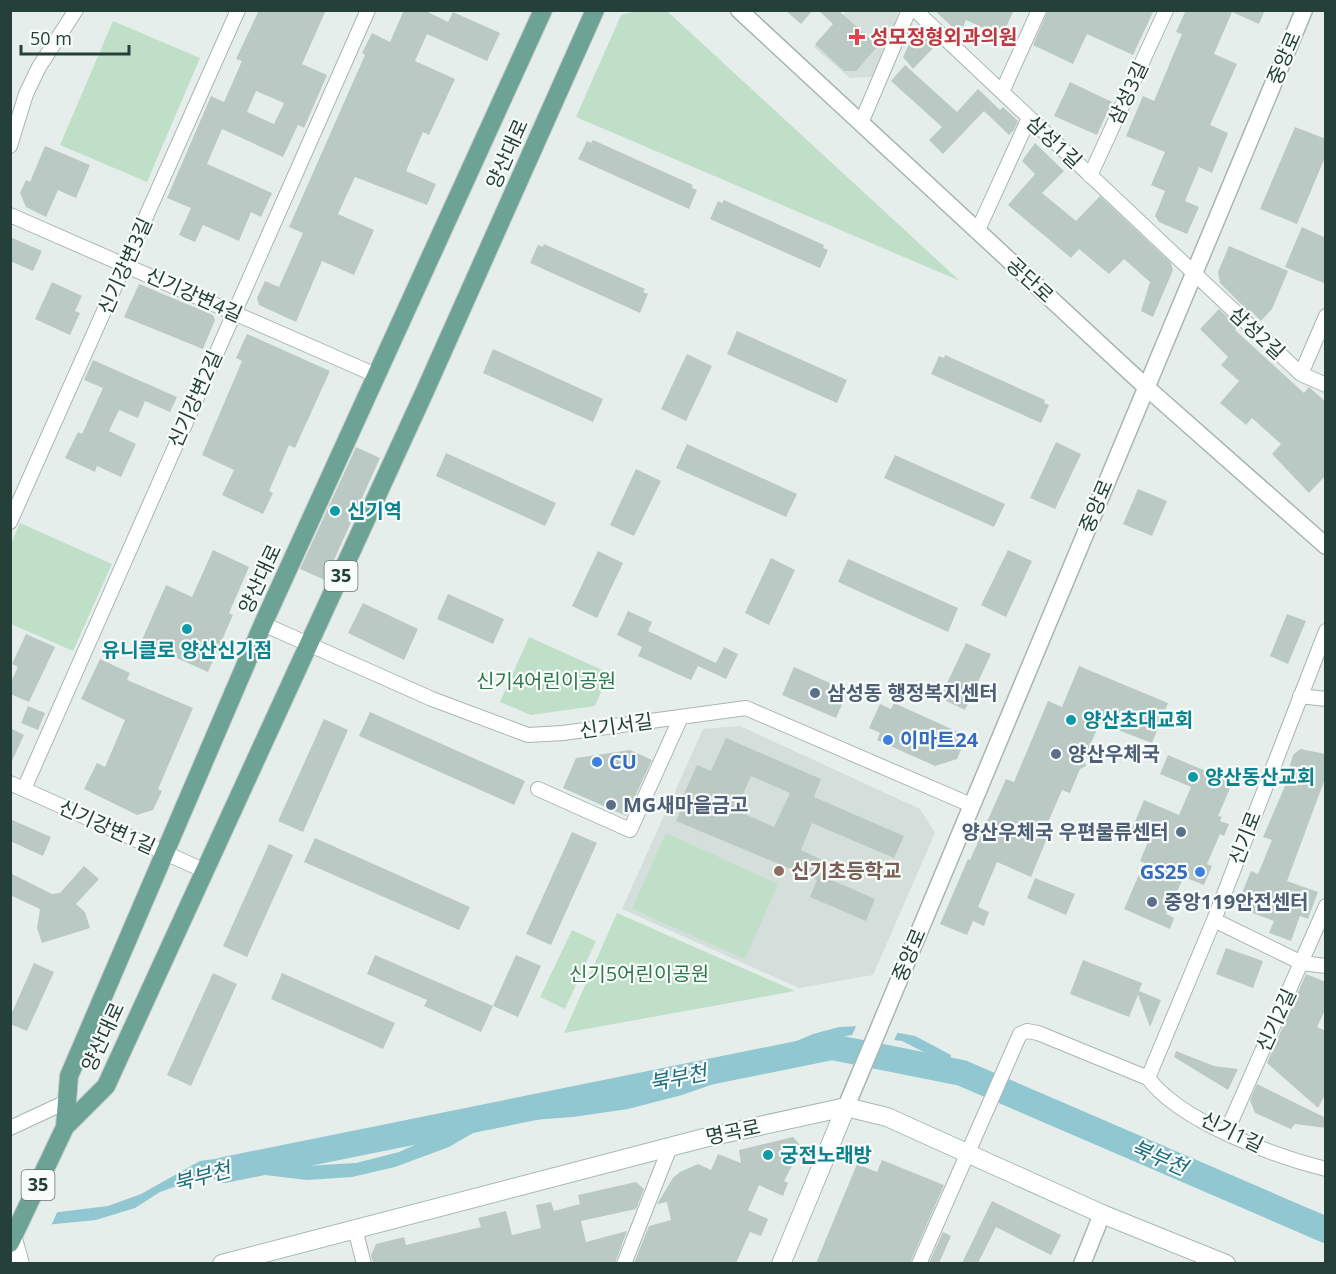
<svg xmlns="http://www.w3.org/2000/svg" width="1336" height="1274" viewBox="0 0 1336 1274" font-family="'Open Sans','Noto Sans KR',sans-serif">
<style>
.built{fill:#d4deda}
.green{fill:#c0dfc8}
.water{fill:#90c7d1}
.pier{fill:#e6eeeb}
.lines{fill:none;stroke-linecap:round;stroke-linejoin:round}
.river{stroke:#90c7d1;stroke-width:26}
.building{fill:#bbc9c4;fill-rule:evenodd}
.minor-casing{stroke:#a8b6b2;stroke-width:16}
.tertiary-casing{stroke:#a8b6b2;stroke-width:19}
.secondary-casing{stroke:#a4bab2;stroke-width:20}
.primary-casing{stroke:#c2cac8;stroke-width:20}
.minor{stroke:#fff;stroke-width:14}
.tertiary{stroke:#fff;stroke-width:16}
.secondary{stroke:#fff;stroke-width:18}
.primary{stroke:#6ca394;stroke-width:18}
.health-dot{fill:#e0444e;stroke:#f7fbf9;stroke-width:2}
.culture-dot{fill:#0f9aa8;stroke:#f7fbf9;stroke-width:2}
.service-dot{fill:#5c6f8a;stroke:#f7fbf9;stroke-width:2}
.shop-dot{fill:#3f7fe0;stroke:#f7fbf9;stroke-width:2}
.education-dot{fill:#8d6e63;stroke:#f7fbf9;stroke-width:2}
.labels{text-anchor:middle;stroke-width:4.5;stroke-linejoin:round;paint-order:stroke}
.shield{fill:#f7fbf9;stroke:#647873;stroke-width:1.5}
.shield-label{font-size:18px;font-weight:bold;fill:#254039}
.health-label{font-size:20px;font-weight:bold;fill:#be3a42;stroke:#f7fbf9;text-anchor:start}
.street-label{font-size:20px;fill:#254039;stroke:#f7fbf9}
.culture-label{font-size:20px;font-weight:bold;fill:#0d838f;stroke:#f7fbf9;text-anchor:start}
.park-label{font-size:20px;fill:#30774b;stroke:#f7fbf9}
.service-label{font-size:20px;font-weight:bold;fill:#4e5e75;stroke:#f7fbf9;text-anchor:start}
.shop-label{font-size:20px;font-weight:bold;fill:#366cbe;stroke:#f7fbf9;text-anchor:start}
.education-label{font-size:20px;font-weight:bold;fill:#785e54;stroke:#f7fbf9;text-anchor:start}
.water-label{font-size:21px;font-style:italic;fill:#1f6d7c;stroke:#f7fbf9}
</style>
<rect width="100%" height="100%" fill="#e6eeeb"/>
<path class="built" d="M847,11H898L896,28L873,77L850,78L814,47Z
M740,726L920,809L935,833L873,975L799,988L622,909L703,729Z"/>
<path class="green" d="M636,11H667L960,281L576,117L621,15Z
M113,21L200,58L147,182L60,145Z
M20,523L112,564L73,651L11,624V544Z
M529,637L609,673L595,706L531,715L500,702Z
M666,833L778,884L745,959L632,909Z
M617,913L795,991L564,1033Z
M572,930L596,941L565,1009L540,997Z"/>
<path class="water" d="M861,1026L915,1036L951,1055L949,1065L902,1041L853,1035L829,1038L802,1044L768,1065L682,1095L628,1109L573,1117L504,1122L480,1129L449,1147L395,1167L352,1177L307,1180L230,1171L185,1183L160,1192L135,1208L96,1220L35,1226L10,1218L108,1206L141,1194L200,1161L229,1157L256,1164L288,1167L356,1163L399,1152L468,1121L579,1100L643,1092L699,1079L733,1068L813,1034L839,1027Z"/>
<path class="pier" d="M857,1024L861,1023L899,1029L893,1043L851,1038Z
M59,1208L50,1228L10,1232V1215Z"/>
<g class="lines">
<path class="river" d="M224,1170L832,1047L962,1073L1326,1230"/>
</g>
<path class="building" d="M259,10H326L302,64L327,75L304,128L298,125L283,157L222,129L207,164L272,193L261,217L251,212L239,241L203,225L195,242L179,235L191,208L167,198L211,96L224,102L242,61L236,59ZM256,91L284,103L274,124L247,112Z
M404,10H424L448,22L453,12L500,33L487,61L427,34L415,61L455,79L429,135L423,132L406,171L436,184L427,205L355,177L338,214L374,230L354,275L322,261L296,322L259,305L257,298L265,281L279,287L303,233L289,227L365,55L362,53L372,33L390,42Z
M785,10H813L801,24Z
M818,10H838L878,46L856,71H844L815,44L833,24Z
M934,10H1014L1006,27L1016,31L1011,41L966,20L960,34Z
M1048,10H1154L1133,55L1087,34L1073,64L1033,45Z
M1186,10H1265L1259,24L1232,12L1214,54L1237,64L1210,125L1228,133L1212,173L1199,167L1185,201L1199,207L1187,234L1159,222L1155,216L1165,191L1151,185L1165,152L1126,136L1143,96L1154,101L1182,34L1176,32Z
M925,32L937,44L913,69L903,57L913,35Z
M905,65L957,112L978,89L1000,110L1003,107L1018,121L1014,130L1009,135L984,111L943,154L929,140L942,127L891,81Z
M1070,82L1112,102L1097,135L1054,116Z
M1295,127L1326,139V155L1297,224L1260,209Z
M593,140L693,185L692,188L697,190L689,209L578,159L587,141L591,143Z
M1035,143L1064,171L1042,193L1076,221L1100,196L1171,263L1173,270L1153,317L1141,311L1150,282L1124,259L1109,274L1079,249L1071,258L1008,205L1035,174L1022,161Z
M45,146L90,165L76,198L58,190L46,217L26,207L20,193L26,180L30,182Z
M724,200L824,245L823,248L828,250L820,268L710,219L718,201L722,203Z
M1302,227L1326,238V284L1285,267Z
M10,237L42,251L33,271L10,261Z
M544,244L645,289L643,292L648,294L640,313L530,263L538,245L543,247Z
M1229,246L1288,271L1272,309L1261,321L1251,311L1250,313L1220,283L1218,272Z
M52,282L82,296L75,311L80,313L70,335L35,319Z
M139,284L213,315L215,320L203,349L124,317Z
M1219,309L1237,326L1235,330L1304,393L1309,387L1326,402V475L1309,493L1272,454L1281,444L1252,418L1246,425L1220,403L1239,381L1221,365L1228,357L1200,329Z
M737,331L847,380L837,403L727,354Z
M247,334L330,371L295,448L289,445L269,491L273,493L263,514L222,495L234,470L202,455L242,361L236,358Z
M493,349L603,399L593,422L483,373Z
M687,354L712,366L686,421L661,409Z
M945,355L1045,400L1044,403L1049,405L1041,423L931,374L939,356L944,358Z
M93,360L177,397L170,412L145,401L138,418L119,410L109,431L136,444L121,477L97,466L95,472L65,458L78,432L82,434L103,388L84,380Z
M1056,442L1081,454L1055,509L1030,498Z
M687,444L797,494L786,517L676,468Z
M356,447L380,458L325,580L300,569Z
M446,453L556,503L545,526L436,476Z
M895,455L1005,504L994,527L884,478Z
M636,469L661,481L634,536L610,525Z
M1138,489L1167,501L1152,536L1123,524Z
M213,550L249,567L229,613L233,615L208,672L141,642L166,585L192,597Z
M1008,550L1032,561L1006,617L981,605Z
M598,551L623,563L597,618L572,606Z
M771,558L795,570L769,625L745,613Z
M848,559L958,608L948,632L838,582Z
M448,594L504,619L493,644L437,619Z
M363,603L418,629L404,660L348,633Z
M628,611L652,622L648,631L716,663L724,647L738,654L726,679L698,666L691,680L638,656L642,647L617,635Z
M1287,614L1306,621L1288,664L1270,656Z
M26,634L55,647L29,702L10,694V684L18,667L12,664Z
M966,643L991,654L965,710L940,698Z
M100,659L130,673L127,680L193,708L158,789L162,791L153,810L137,815L84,789L97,763L105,767L125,720L81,699Z
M1079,666L1168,703L1152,743L1100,723L1084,758L1086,766L1080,769L1070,793L1062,790L1043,834L1048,836L1031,877L997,862L978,907L989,912L984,926L973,921L967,935L940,924L968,859L970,860L1006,779L1014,782L1048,701L1062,707Z
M794,667L848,691L836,718L782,695Z
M894,703L967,736L957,759L935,766L877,740L880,733L869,728L880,704L891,709Z
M28,706L45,713L38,730L21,723Z
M370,712L525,781L514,805L359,736Z
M324,719L348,730L303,832L278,821Z
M10,728L24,735L10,765Z
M726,738L821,779L814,797L904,836L894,858L812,823L801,850L833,865L827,878L875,899L866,921L810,897L817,880L676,821L681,809L678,807L697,765L711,771ZM751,776L790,793L774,827L736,810Z
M1300,749L1326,754V776L1287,881L1318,892L1308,919L1300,916L1291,941L1269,933L1274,921L1236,907L1251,871L1258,874L1272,840L1263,837L1292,770L1289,769L1293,755Z
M630,750L652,760L626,816L563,788L576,758Z
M1168,755L1227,780L1231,786L1218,816L1222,817L1220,821L1229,824L1224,836L1220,834L1207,864L1212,866L1204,885L1184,877L1166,914L1174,918L1170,929L1124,909L1144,863L1140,861L1150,837L1132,829L1144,800L1179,815L1191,787L1160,774Z
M10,819L51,837L43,856L10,841Z
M572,832L597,843L551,945L526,934Z
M315,838L470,907L459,930L304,862Z
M269,844L293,855L247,957L223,946Z
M84,866L99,879L76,904L85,912L90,928L42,943L37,928L40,909L10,895V873L52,894L60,893Z
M1035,878L1075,894L1066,915L1027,898Z
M1226,948L1263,961L1253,988L1216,974Z
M375,955L493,1006L481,1032L424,1006L427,1000L367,974Z
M516,955L541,966L518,1017L493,1006Z
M1083,960L1142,983L1139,991L1161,1000L1150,1027L1138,995L1129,1017L1070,994Z
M34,963L54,972L27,1031L10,1024V1017Z
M213,973L237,984L191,1086L167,1075Z
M282,973L395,1023L383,1049L271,999Z
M1306,974L1326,982V1008L1317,1027L1326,1031V1093L1318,1108L1267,1063Z
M1176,1051L1214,1066L1238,1069L1228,1090L1174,1057Z
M1257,1084L1326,1118V1128L1295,1124L1291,1129L1255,1113L1250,1100Z
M793,1137L802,1147L784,1181L788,1183L783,1196L759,1185L748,1210L768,1219L761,1236L750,1232L736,1263H634L649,1226L671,1220L667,1202L657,1204L673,1178L680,1172L698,1164L711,1170L718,1154L741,1163L739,1150Z
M882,1160L944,1185L910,1263H816L857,1164L877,1172Z
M636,1182L644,1189L636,1209L581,1221L586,1242L627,1231L615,1263H373L371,1255L376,1244L404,1237L406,1245L481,1227L478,1218L506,1211L512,1235L541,1228L536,1205L551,1202L554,1211L580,1204L578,1195Z
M992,1201L1061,1235L1051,1255L996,1227L978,1263H962Z
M943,1232L951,1236L939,1263H929Z"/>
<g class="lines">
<defs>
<path id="minor" d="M915,10L1301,374L1326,385
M1002,92L1039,10
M861,123L909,10
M10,146L26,94L39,67L76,10
M1090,176L1166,10
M10,215L378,376
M977,232L1029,118
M1301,374L1326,316
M10,522L238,10
M263,624L432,699L528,735L563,733L746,708L971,805
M1300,696L1326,699
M10,783L203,870
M24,789L368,10
M538,789L630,830L681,717
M1214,920L1302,963L1326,966
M1148,1078L1214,920L1326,631
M1148,1078C1180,1121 1273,1156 1326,1169
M10,1128L66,1102
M1226,1133L1326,906
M355,1229L364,1264
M624,1264L670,1147
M919,1264L1020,1034L1027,1031L1038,1033L1148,1078"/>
<path id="tertiary" d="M739,10L1146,387L1326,546
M846,1107L1304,10
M1082,1264L1102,1214"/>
<path id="secondary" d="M13,1239L20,1264
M222,1264L704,1138L846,1107L887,1117L1102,1214L1226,1264
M781,1264L846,1107"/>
<path id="primary" d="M65,1127L69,1076L263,624L543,10
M10,1243L65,1127L106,1086L425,391L595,10"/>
</defs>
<use href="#minor" class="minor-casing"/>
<use href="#tertiary" class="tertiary-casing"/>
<use href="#secondary" class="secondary-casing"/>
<use href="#primary" class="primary-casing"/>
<use href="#minor" class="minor"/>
<use href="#tertiary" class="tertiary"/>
<use href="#secondary" class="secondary"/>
<use href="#primary" class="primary"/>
</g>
<path class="health-dot" d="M854 28h6v6h6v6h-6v6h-6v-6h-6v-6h6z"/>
<g class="culture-dot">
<circle cx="335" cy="511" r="6"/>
<circle cx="187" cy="629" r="6"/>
<circle cx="1071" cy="720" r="6"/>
<circle cx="1193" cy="777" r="6"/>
<circle cx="768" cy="1155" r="6"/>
</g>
<g class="service-dot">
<circle cx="815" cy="693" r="6"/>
<circle cx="1056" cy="754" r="6"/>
<circle cx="611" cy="805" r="6"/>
<circle cx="1181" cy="832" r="6"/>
<circle cx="1152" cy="902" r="6"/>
</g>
<g class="shop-dot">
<circle cx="888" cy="740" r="6"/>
<circle cx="597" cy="762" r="6"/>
<circle cx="1200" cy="872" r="6"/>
</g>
<circle class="education-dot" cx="779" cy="871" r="6"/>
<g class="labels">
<g class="shield">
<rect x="324.5" y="561" width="33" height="30" rx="4.5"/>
<rect x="21.5" y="1170" width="33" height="30" rx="4.5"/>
</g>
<g class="shield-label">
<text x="341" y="582">35</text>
<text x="38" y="1191">35</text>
</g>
<g class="health-label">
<text x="870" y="44">성모정형외과의원</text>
</g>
<g class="street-label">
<text transform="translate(1284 58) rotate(-67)" y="7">중앙로</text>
<text transform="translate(1128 93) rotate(-65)" y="7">삼성3길</text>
<text transform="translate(1054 142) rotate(43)" y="7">삼성1길</text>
<text transform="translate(507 154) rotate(-66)" y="7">양산대로</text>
<text transform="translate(125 266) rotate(-66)" y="7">신기강변3길</text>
<text transform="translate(1030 280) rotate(43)" y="7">공단로</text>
<text transform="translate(194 295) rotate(24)" y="7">신기강변4길</text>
<text transform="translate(1257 333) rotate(43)" y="7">삼성2길</text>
<text transform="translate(195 399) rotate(-66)" y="7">신기강변2길</text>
<text transform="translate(1096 506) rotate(-67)" y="7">중앙로</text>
<text transform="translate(260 579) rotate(-65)" y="7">양산대로</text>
<text transform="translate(616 726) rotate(-8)" y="7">신기서길</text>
<text transform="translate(107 827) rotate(24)" y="7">신기강변1길</text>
<text transform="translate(1245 838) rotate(-69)" y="7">신기로</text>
<text transform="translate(909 955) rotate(-67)" y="7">중앙로</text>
<text transform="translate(1276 1020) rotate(-65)" y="7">신기2길</text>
<text transform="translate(103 1037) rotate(-65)" y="7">양산대로</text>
<text transform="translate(733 1132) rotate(-12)" y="7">명곡로</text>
<text transform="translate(1232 1132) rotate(26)" y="7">신기1길</text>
</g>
<g class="culture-label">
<text x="347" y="518">신기역</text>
<text x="187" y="657" text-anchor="middle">유니클로 양산신기점</text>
<text x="1083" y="727">양산초대교회</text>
<text x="1205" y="784">양산동산교회</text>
<text x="780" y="1162">궁전노래방</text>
</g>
<g class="park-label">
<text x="546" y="688">신기4어린이공원</text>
<text x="639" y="981">신기5어린이공원</text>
</g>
<g class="service-label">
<text x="827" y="700">삼성동 행정복지센터</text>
<text x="1068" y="761">양산우체국</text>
<text x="623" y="812">MG새마을금고</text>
<text x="1169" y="839" text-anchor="end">양산우체국 우편물류센터</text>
<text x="1164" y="909">중앙119안전센터</text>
</g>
<g class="shop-label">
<text x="900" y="747">이마트24</text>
<text x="609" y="769">CU</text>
<text x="1188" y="879" text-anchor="end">GS25</text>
</g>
<g class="education-label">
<text x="791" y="878">신기초등학교</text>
</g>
<g class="water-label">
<text transform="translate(678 1078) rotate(-11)" y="7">북부천</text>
<text transform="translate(1159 1158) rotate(23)" y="7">북부천</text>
<text transform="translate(202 1177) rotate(-15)" y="7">북부천</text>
</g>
</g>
<rect width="1336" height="1274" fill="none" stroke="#254039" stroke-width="24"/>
<path d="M21 45v9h108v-9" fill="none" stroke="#254039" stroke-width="3"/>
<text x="30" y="45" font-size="18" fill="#254039" stroke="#f7fbf9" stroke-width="4.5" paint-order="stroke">50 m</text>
</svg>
